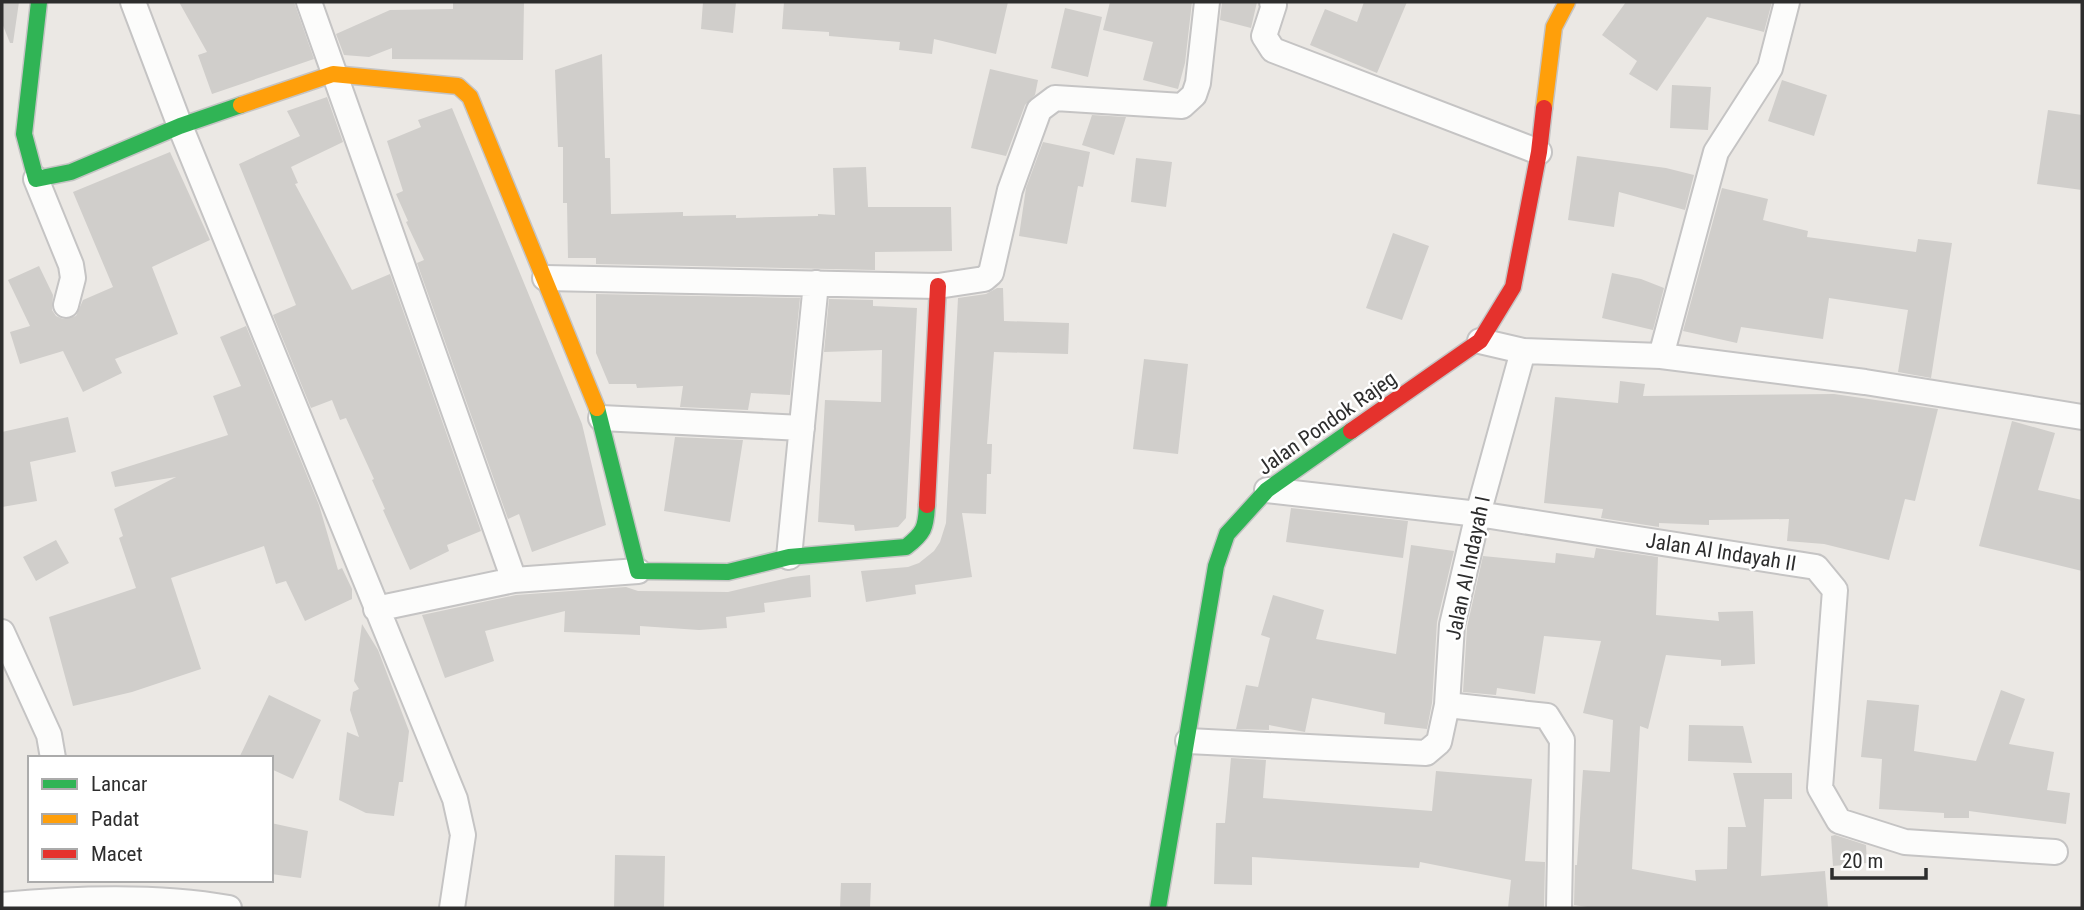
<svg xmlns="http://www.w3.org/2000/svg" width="2084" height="910" viewBox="0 0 2084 910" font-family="'Roboto Condensed',sans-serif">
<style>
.building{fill:#d0cecb}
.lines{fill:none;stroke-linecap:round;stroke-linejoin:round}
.street-casing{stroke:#c5c4c4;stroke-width:28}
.fast-casing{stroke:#c5c4c4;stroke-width:19}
.slow-casing{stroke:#c5c4c4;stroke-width:19}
.jam-casing{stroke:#c5c4c4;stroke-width:19}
.street{stroke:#fcfcfb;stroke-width:24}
.fast{stroke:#30b455;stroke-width:16}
.slow{stroke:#ff9f0a;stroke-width:16}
.jam{stroke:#e5322d;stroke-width:16}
.labels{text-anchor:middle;stroke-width:5;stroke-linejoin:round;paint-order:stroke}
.street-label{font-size:21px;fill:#2d2d2d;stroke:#fff}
</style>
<rect width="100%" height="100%" fill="#ebe8e4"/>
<path class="building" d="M2,2H19L13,43H10L2,23Z
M179,2H294L314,59L212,94L198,55L207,52Z
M453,2H524L523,60L392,59V48L369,57L344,55L336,34L390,10L453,9Z
M703,2H736L733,33L701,29Z
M784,2H1008L996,54L934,39L932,54L899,50L900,42L829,36V32L782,29Z
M1110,2H1192L1185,63L1178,89L1143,80L1153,42L1103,30Z
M1222,2H1257L1251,28L1220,20Z
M1364,2H1407L1377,73L1310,45L1325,9L1357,22Z
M1626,2H1772L1764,32L1707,17L1657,91L1629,74L1637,61L1602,35Z
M1065,8L1102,17L1088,77L1051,68Z
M602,54L605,158H610L611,214L683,212V216L736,215V218L818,216V214L835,215L833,168L866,167L868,207H951L952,251L875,252V270L596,264V258H568L567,203H563V147H558L555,70Z
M990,69L1038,80L1035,95L1025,105L1006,156L971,148Z
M1782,80L1827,95L1814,136L1768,121Z
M1672,85L1711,87L1708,130L1670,128Z
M327,97L343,142L291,167L298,183L295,184L352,290L390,274L481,531L447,545L449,551L410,570L383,510L385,509L372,480L374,479L346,418L340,420L332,400L311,408L273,315L296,305L239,164L300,136L287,111Z
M452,108L582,424L606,525L532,552L519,514L508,519L417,263L424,260L406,222L408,221L396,194L403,191L387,141L421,127L418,120Z
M2048,110L2082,115V190L2037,184Z
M1092,115L1126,117L1114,155L1082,145Z
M1043,142L1090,152L1083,187L1078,186L1067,244L1019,236L1026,188Z
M170,152L210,240L152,267L178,334L115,359L122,373L83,392L63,351L20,364L10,332L30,326L8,280L39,266L53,295L52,310L56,316L63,319L76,316L83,300L113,287L73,192Z
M1577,156L1666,168L1694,175L1685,210L1619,192L1614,227L1568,220Z
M1136,158L1172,162L1166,207L1131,202Z
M1722,188L1768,199L1763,220L1808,231L1807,237L1916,252L1918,239L1952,243L1931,378L1898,372L1908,310L1829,298L1823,339L1741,327L1737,343L1683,331Z
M1393,233L1429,246L1402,320L1366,308Z
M1612,273L1641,279L1664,288L1653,330L1602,318Z
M997,288H1003L1004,321L1069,323L1068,354L994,352L987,444H992L991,474H987L986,514L962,513L972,577L915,585L916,594L866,602L861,571L908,567L919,563L934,551L940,542L946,523L958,298L986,294Z
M596,294L800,298L790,395L751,393L748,410L680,407L683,386L637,388L636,384H609L596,353Z
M829,299L873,300V306L917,308L906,518L898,527L855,531L854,525L818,522L825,400L881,402L882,350L824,352Z
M246,326L319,505L338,570L342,568L352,589V599L305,621L286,581L276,584L264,546L171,578L201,669L132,692L73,706L49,617L136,588L119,538L123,536L114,509L176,477L115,487L111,472L228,435L213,396L241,386L220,337Z
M1144,359L1188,364L1178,454L1133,449Z
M1620,381L1645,384L1643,396L1834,394L1938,409L1915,501L1905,499L1889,560L1824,544L1787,541L1789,519L1709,520V525L1659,523V527L1601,518L1603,509L1544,503L1555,397L1618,403Z
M68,417L76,452L30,462L37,501L2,507V432Z
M2012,421L2055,433L2038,490L2082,500V571L1979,546Z
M675,437L743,440L730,522L664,511Z
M1291,508L1408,521L1403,558L1286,542Z
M56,540L69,563L36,581L23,557Z
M1411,545L1454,551L1437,622L1432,703L1427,729L1384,724L1385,713L1312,698L1305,732L1269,725V730L1236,729L1246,685L1258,687L1270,638L1261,635L1273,595L1324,610L1316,639L1396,654Z
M1596,548L1658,557L1656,615L1719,621L1718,612L1753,611L1755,664L1721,666V660L1666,655L1648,729L1640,726L1632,869L1696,881L1695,870L1727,869L1728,827H1746L1733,773H1792V799H1764L1761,876L1825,871L1828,908H1594L1574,905L1575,865H1577L1583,770L1610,772L1613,720L1583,713L1601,641L1544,636L1535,694L1497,688L1496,695L1463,692L1467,627L1483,556L1555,563L1556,553L1594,558Z
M810,575L811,597L764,603L765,612L726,617L727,628L699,630L640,626V635L564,632L565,611L485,631L494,661L445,678L422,615L516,595L626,587L638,591L728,592L792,577Z
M362,624L378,650L409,731L403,782H399L394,816L366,813L339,800L347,732L359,737L350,710L353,692L359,689L354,681Z
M2001,690L2025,699L2009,744L2054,752L2047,790L2070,793L2066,824L1969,811V818H1944V813L1879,809L1882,759L1861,757L1867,700L1919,705L1914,751L1976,761Z
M269,695L321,720L293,779L271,769V758H239Z
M1689,725L1743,726L1752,763L1688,761Z
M1231,758L1266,760L1263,798L1432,811L1436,771L1532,779L1525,861L1545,862L1544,908H1508L1511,880L1420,862L1419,868L1252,857V885L1214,884L1216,823H1225Z
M271,823L308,831L301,878L271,874Z
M1835,835L1866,845L1867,863L1833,866L1831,836Z
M615,855L665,856L664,908H614Z
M841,883H871L870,908H840Z"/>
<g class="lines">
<defs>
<path id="street" d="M133,2L180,126L455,799L463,835L452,908
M309,2L514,580
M1272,2L1274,5L1264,36L1273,50L1539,152
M36,179L71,265L73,278L66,305
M545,278L938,286L984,279L991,273L1010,190L1039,110L1055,98L1182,106L1194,95L1198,83L1207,2
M1480,341L1523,351L1661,356L1865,382L2082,417
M1661,356L1716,152L1770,68L1787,2
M601,418L802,428
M1267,490L1478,514L1816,567L1835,590L1820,788L1839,821L1905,842L2055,852
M789,557L816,283
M376,609L514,580L638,571
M2,632L49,735L53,758
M1447,705L1547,716L1562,740L1559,908
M1188,741L1426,753L1439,742L1447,705L1452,625L1478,514L1523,351
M2,905C76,898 156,895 229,908"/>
<path id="fast" d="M39,2L24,134L36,179L71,172L180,126L241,105
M597,408L638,571L728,572L789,557L906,547C924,533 926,528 927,505
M1158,908L1216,566L1227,534L1267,490L1351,431"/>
<path id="slow" d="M241,105L333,74L458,86L470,97L597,408
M1544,108L1554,27L1567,2"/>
<path id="jam" d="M1351,431L1480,341L1513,287L1539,152L1544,108
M927,505L938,286"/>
</defs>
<use href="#street" class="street-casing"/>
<use href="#fast" class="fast-casing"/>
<use href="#slow" class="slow-casing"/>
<use href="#jam" class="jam-casing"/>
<use href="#street" class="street"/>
<use href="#fast" class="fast"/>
<use href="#slow" class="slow"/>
<use href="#jam" class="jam"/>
</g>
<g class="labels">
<g class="street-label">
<text transform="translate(1327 423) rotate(-35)" y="7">Jalan Pondok Rajeg</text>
<text transform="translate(1721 552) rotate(9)" y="7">Jalan Al Indayah II</text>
<text transform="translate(1468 568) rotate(-78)" y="7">Jalan Al Indayah I</text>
</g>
</g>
<rect width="2084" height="910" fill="none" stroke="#2d2d2d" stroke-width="7"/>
<rect x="28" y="756" width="245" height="126" fill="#ffffff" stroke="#ababab" stroke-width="2"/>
<rect x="42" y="779" width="35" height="10" fill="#30b455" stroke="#ababab" stroke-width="2"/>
<text x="91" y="791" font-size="21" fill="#2d2d2d">Lancar</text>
<rect x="42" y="814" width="35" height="10" fill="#ff9f0a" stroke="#ababab" stroke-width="2"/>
<text x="91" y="826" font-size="21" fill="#2d2d2d">Padat</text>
<rect x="42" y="849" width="35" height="10" fill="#e5322d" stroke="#ababab" stroke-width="2"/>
<text x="91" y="861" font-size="21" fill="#2d2d2d">Macet</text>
<path d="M1832 868v10h94v-10" fill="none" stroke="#2d2d2d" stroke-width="3.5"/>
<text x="1842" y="868" font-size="21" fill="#2d2d2d" stroke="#ffffff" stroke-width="5" paint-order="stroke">20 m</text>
</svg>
